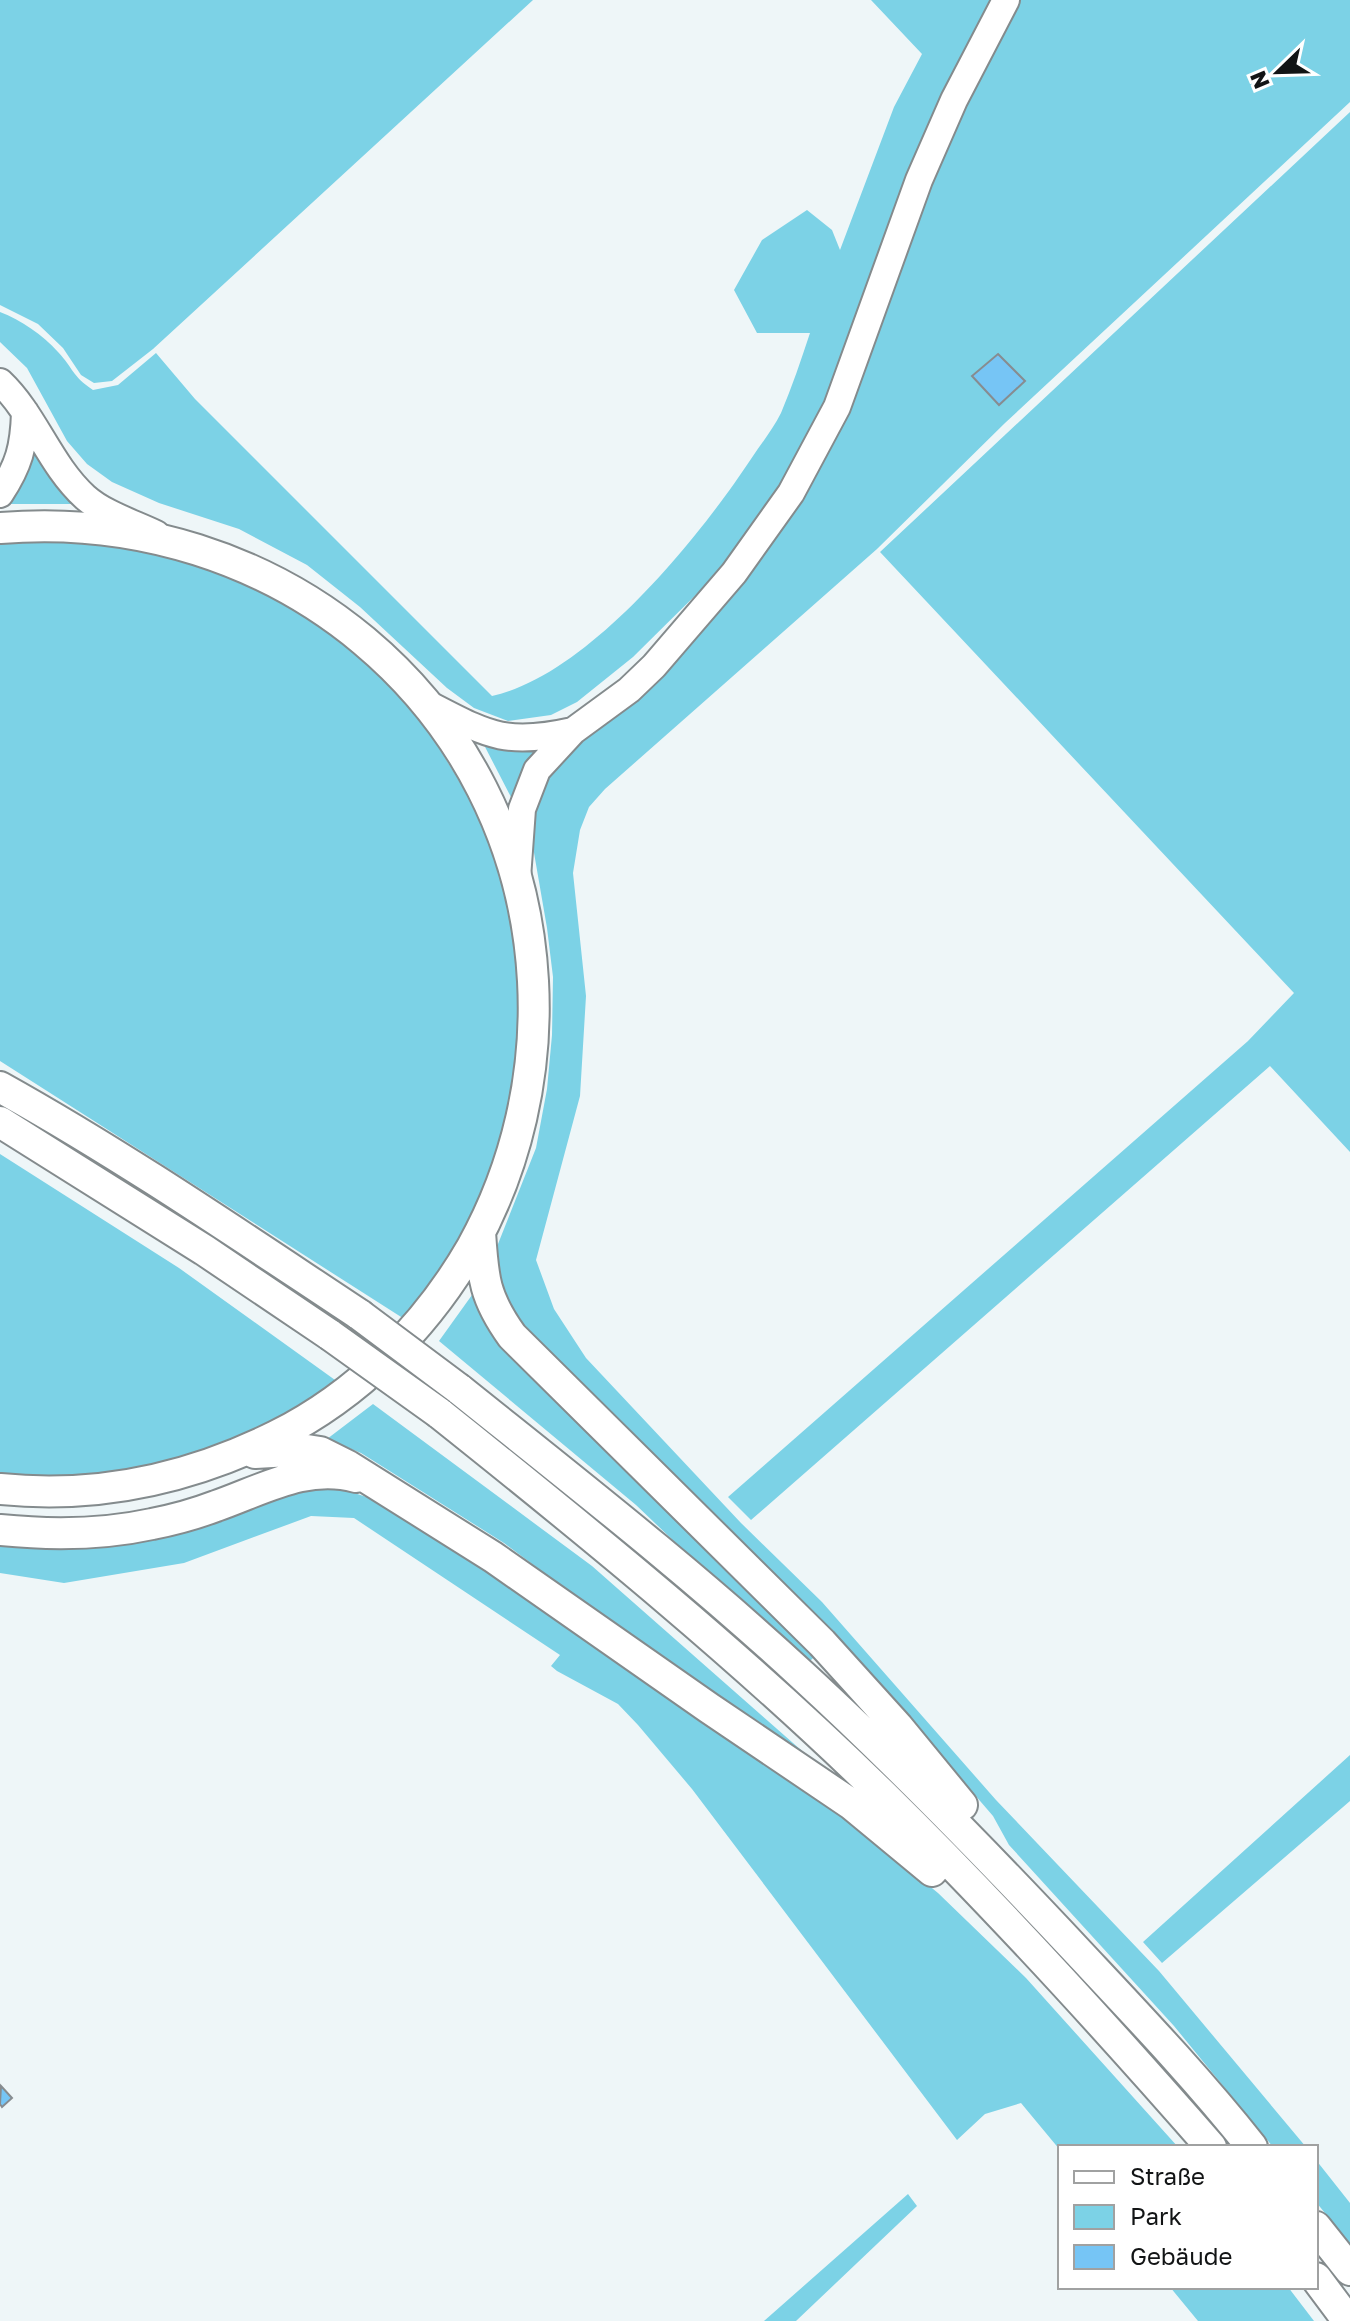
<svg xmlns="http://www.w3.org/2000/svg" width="1350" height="2321" viewBox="0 0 1350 2321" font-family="'Golos Text',sans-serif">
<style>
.green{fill:#7cd2e6}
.building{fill:#76c5f5;stroke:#878c90;stroke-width:2}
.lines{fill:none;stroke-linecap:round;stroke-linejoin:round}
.major-casing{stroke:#848b8d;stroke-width:30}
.highway-casing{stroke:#848b8d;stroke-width:34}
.major{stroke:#fff;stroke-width:26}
.highway{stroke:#fff;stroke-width:30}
.highway-bridge-casing{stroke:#848b8d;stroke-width:34;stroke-linecap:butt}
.highway-bridge{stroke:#fff;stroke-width:30}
</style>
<rect width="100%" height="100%" fill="#eef6f8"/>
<path class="green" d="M0,0H533L153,349L112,381L94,383L81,375L63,348L38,324L0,305Z
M871,0H992L828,398L782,489L725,566L633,657L577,702L551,715L508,721L474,708L447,688L360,607L307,565L239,529L159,503L112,482L87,464L67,441L27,368L0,342V312C21,320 43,335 58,352C74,369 71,375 93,390L118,385L156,353L195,399L492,696C588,675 698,539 751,459C761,444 773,429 781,413C792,387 801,360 810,333H757L734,290L762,240L807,210L832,230L840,250L894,107L922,54Z
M1017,0H1350V102L1005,423L877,549L605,789L589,807L580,830L573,873L586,996L580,1096L536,1260L554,1309L586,1358L741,1523L822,1602L996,1800L1159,1971L1306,2147H1273L1174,2026L1009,1845L993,1816L907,1716L525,1327L502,1298L494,1272L498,1244L536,1148L547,1089L552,1035L553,977L547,928L528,818L549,762L743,580L893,281L959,114Z
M1350,112V1152L1270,1066L751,1520L728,1497L1248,1041L1294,993L880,552Z
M31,443L72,499V504H8L7,500Z
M55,539L121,547L180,558L284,597L339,635L415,709L482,818L503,875L516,929L525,1033L504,1137L466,1233L409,1322L0,1061V544Z
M483,743L538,752L513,801Z
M0,1154L179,1268L342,1385L289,1416L191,1460L84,1480L0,1478Z
M477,1288L817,1654L805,1666L636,1505L439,1341Z
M373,1404L592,1566L826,1772L715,1700L504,1543L361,1453L327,1439Z
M288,1487L339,1488L400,1508L838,1811L938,1893L1026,1978L1178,2147H1060V2150L1021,2103L985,2114L957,2140L692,1789L638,1725L618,1704L557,1671L551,1666L560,1655L354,1518L311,1516L184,1563L64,1583L0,1573V1538Z
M1350,1755V1801L1162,1963L1143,1942Z
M1316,2160L1350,2203V2244L1316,2202Z
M908,2194L917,2206L796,2321H764Z
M1170,2287H1288L1314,2321H1198Z"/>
<path class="building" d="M998,354L1025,381L999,405L972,376Z
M1,2086L12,2098L2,2107L0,2104Z"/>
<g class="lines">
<defs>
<path id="major" d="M0,382C35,415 49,464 85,497C104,514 133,523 156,534
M0,494C19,465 24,447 25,412
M424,702C485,733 502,747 573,731
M517,878L522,809L537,770L573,731L629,690L654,666L734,573L791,493L837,407L919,180L954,100L1006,0"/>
<path id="highway" d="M0,528C275,505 518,701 533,981C538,1073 517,1166 472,1247C426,1327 358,1395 276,1436C189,1479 97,1499 0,1489
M0,1087C124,1156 242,1237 360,1315
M0,1122L204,1250L330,1335
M480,1232C483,1278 484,1297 512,1336L822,1643L898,1727L962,1805
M459,1389C575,1482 693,1574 802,1675C899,1764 990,1858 1079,1953C1138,2016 1198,2079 1252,2147
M439,1413C592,1535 744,1659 885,1797C998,1908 1107,2028 1211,2147
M255,1453L307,1450L320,1452L348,1466L493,1557L709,1708L851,1804L932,1871
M0,1530C50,1535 102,1535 152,1524C173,1520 195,1514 216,1506C262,1490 307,1463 356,1477
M1316,2227L1350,2270
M1316,2278L1348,2321"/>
</defs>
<use href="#major" class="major-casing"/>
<use href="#highway" class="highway-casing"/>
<use href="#major" class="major"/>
<use href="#highway" class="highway"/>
<defs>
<path id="highway-bridge" d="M360,1315L459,1389
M330,1335L439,1413"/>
</defs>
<use href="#highway-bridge" class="highway-bridge-casing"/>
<use href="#highway-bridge" class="highway-bridge"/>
</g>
<rect x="1058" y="2145" width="260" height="144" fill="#ffffff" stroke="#a0a1a1" stroke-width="2"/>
<rect x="1074" y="2171" width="40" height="12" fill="#ffffff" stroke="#a0a1a1" stroke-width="2"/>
<text x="1130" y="2185" font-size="24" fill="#121415">Straße</text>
<rect x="1074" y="2205" width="40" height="24" fill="#7cd2e6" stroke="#a0a1a1" stroke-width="2"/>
<text x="1130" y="2225" font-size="24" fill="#121415">Park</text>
<rect x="1074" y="2245" width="40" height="24" fill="#76c5f5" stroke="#a0a1a1" stroke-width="2"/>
<text x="1130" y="2265" font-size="24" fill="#121415">Gebäude</text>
<g transform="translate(1278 72) rotate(247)" stroke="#ffffff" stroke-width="6" paint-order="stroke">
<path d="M0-6L14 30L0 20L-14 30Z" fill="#121415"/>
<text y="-12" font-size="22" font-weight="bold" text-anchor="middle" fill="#121415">N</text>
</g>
</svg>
